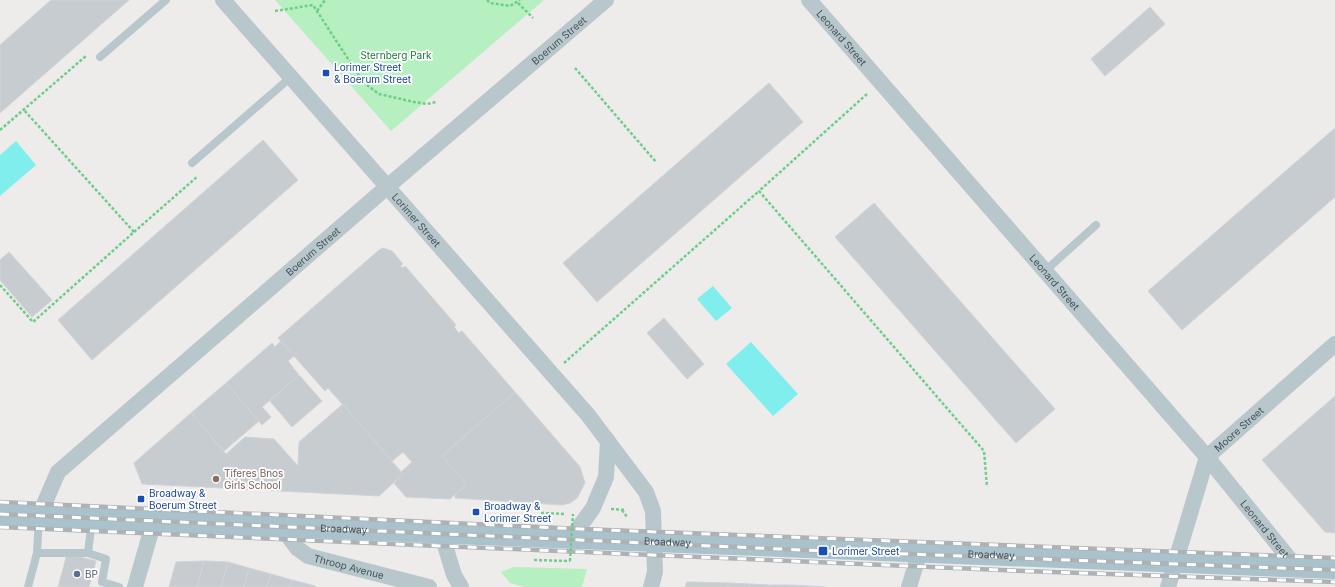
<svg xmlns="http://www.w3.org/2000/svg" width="1335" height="587" viewBox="0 0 1335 587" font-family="Inter,sans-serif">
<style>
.green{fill:#b6efc0}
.water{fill:#81eeee}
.building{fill:#c7ccd1;stroke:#cfd3d7}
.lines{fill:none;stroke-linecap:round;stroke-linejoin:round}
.path{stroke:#6dce8a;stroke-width:2.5;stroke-dasharray:3 2;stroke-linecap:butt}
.lane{stroke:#b8c7cc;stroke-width:8}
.street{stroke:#b8c7cc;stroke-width:16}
.primary{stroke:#a9c2cc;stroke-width:22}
.rail-casing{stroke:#adb2b6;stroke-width:4.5}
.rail{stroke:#fff;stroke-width:3;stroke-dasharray:9;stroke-linecap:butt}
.path-bridge{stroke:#6dce8a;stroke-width:2.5;stroke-dasharray:3 2;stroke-linecap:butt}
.transit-dot{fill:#1a4fb4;stroke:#fff;stroke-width:1.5}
.education-dot{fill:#8d6e63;stroke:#fff;stroke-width:1.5}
.service-dot{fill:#5c6f8a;stroke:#fff;stroke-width:1.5}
.labels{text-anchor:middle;stroke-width:3.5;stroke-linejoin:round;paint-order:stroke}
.street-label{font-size:10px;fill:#435359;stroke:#fff}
.park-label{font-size:10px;fill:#137b31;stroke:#fff}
.transit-label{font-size:10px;fill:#164399;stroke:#fff;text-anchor:start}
.education-label{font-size:10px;fill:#785e54;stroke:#fff;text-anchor:start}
.service-label{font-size:10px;fill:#4e5e75;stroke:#fff;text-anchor:start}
</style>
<rect width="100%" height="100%" fill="#eeebeb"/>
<path class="green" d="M275,0H544L391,131Z
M514,567L587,569L582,587H524L510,583L501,572Z"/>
<path class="water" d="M16,141L36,165L0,196V155Z
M713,286L732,308L716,321L697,299Z
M751,342L798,394L773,416L726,364Z"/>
<path class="building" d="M51,0H129L0,113V45Z
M1150,7L1165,24L1105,76L1091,59Z
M769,83L803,122L597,302L563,263Z
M1335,128V197L1182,330L1148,291Z
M263,140L298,180L92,360L58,320Z
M874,203L1055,409L1016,443L835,237Z
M383,248L392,251L403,264L400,266L403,268L405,266L456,325L454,327L459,333L462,331L515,392L442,456L467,484L450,499L406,497L394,483L403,474L401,472L412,462L403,452L392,461L328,388L325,391L278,338L379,250Z
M9,252L52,300L32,317L0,280V260Z
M664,318L704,364L687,379L647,333Z
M281,341L294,356L288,361L299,375L262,407L271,417L262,425L226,383L272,343L275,347Z
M299,375L322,401L292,427L270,401Z
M226,383L259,421L224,451L191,413Z
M515,392L580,467L585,483L577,498L570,503L562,505L455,498V495L467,484L442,456Z
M1335,396V533L1325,532L1262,460Z
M343,404L403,474L379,496L142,484L134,463L191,413L226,454L245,437L274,439L298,466L299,442Z
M67,554L96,561L89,587H58Z
M204,561L228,562L221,587H197Z
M204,561L197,587H169L176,562Z
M228,562L249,568L244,587H221Z
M249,568L271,574L267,587H244Z
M271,574L292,580L290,587H267Z
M292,580L315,586V587H290Z
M687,582L729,583L728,587H685Z
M729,583L750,584L749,587H728Z
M750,584L770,585V587H749Z
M770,585H792V587H770Z
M792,585L825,587H792Z"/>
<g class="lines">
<path class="path" d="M487,0L490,3L510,6L520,0
M518,3L533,18
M275,11L313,5L363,82L379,94L414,102L427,104L436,102
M317,11L325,0
M575,68L656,162
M867,94L759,191L984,451L987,487
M0,130L86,56
M134,232L198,176
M0,285L33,322L134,232L24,110
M564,363L759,191
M611,509L626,510
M622,510L627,517
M541,513L566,514
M534,560L570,561"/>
<path class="lane" d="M100,57L166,0
M192,163L291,77
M1045,271L1096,225
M37,553H88L92,520
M88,553L106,559L102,582L119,587
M28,587L37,553L39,517"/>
<g class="street">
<path id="s1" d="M223,0L588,415L646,492L653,511L655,572L651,587"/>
<path id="s2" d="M809,0L1207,457L1296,567"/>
<path id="s3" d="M39,516L58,472L387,187L606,0"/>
<path id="s4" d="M281,526L297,548L308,556L429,587"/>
<path d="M441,532L454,575L461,587"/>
<path d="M572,537L593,508L606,477L608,441"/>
<path d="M135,587L154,521"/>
<path d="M909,587L920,551"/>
<path id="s5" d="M1168,587L1207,457L1335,344"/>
</g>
<path class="primary" id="s6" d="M0,515L1335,568"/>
<defs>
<path id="rail" d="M0,502L581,529L1335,558
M0,514L802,550L1335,570
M0,527L1024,571L1335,582"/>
</defs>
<use href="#rail" class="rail-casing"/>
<use href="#rail" class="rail"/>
<path class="path-bridge" d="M570,561L573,514"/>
</g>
<g class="transit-dot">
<rect x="322" y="69" width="8" height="8" rx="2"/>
<rect x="137" y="495" width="8" height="8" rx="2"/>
<rect x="472" y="508" width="8" height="8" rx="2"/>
<rect x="818" y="546" width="10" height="10" rx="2"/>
</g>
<circle class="education-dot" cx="216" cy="479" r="4"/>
<circle class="service-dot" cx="77" cy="574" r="4"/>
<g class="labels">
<g class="street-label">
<text dy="4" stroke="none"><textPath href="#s2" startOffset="50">Leonard Street</textPath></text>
<text dy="4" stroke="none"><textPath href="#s3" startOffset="709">Boerum Street</textPath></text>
<text dy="4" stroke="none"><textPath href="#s1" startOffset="293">Lorimer Street</textPath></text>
<text dy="4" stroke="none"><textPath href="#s3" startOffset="385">Boerum Street</textPath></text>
<text dy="4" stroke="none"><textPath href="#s2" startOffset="374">Leonard Street</textPath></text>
<text dy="4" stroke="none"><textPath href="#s5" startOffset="178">Moore Street</textPath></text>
<text dy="4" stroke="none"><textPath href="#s6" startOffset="344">Broadway</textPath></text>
<text dy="4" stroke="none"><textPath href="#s2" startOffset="698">Leonard Street</textPath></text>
<text dy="4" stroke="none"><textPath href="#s6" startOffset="668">Broadway</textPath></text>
<text dy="4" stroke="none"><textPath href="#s6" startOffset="992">Broadway</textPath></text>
<text dy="4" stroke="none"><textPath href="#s4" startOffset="83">Throop Avenue</textPath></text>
</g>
<g class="park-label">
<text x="396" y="59">Sternberg Park</text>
</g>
<g class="transit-label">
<text x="334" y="71">Lorimer Street<tspan x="334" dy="12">&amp; Boerum Street</tspan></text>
<text x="149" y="497">Broadway &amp;<tspan x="149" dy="12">Boerum Street</tspan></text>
<text x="484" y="510">Broadway &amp;<tspan x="484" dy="12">Lorimer Street</tspan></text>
<text x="832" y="555">Lorimer Street</text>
</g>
<g class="education-label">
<text x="224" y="477">Tiferes Bnos<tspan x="224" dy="12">Girls School</tspan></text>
</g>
<g class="service-label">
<text x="85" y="578">BP</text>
</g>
</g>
</svg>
